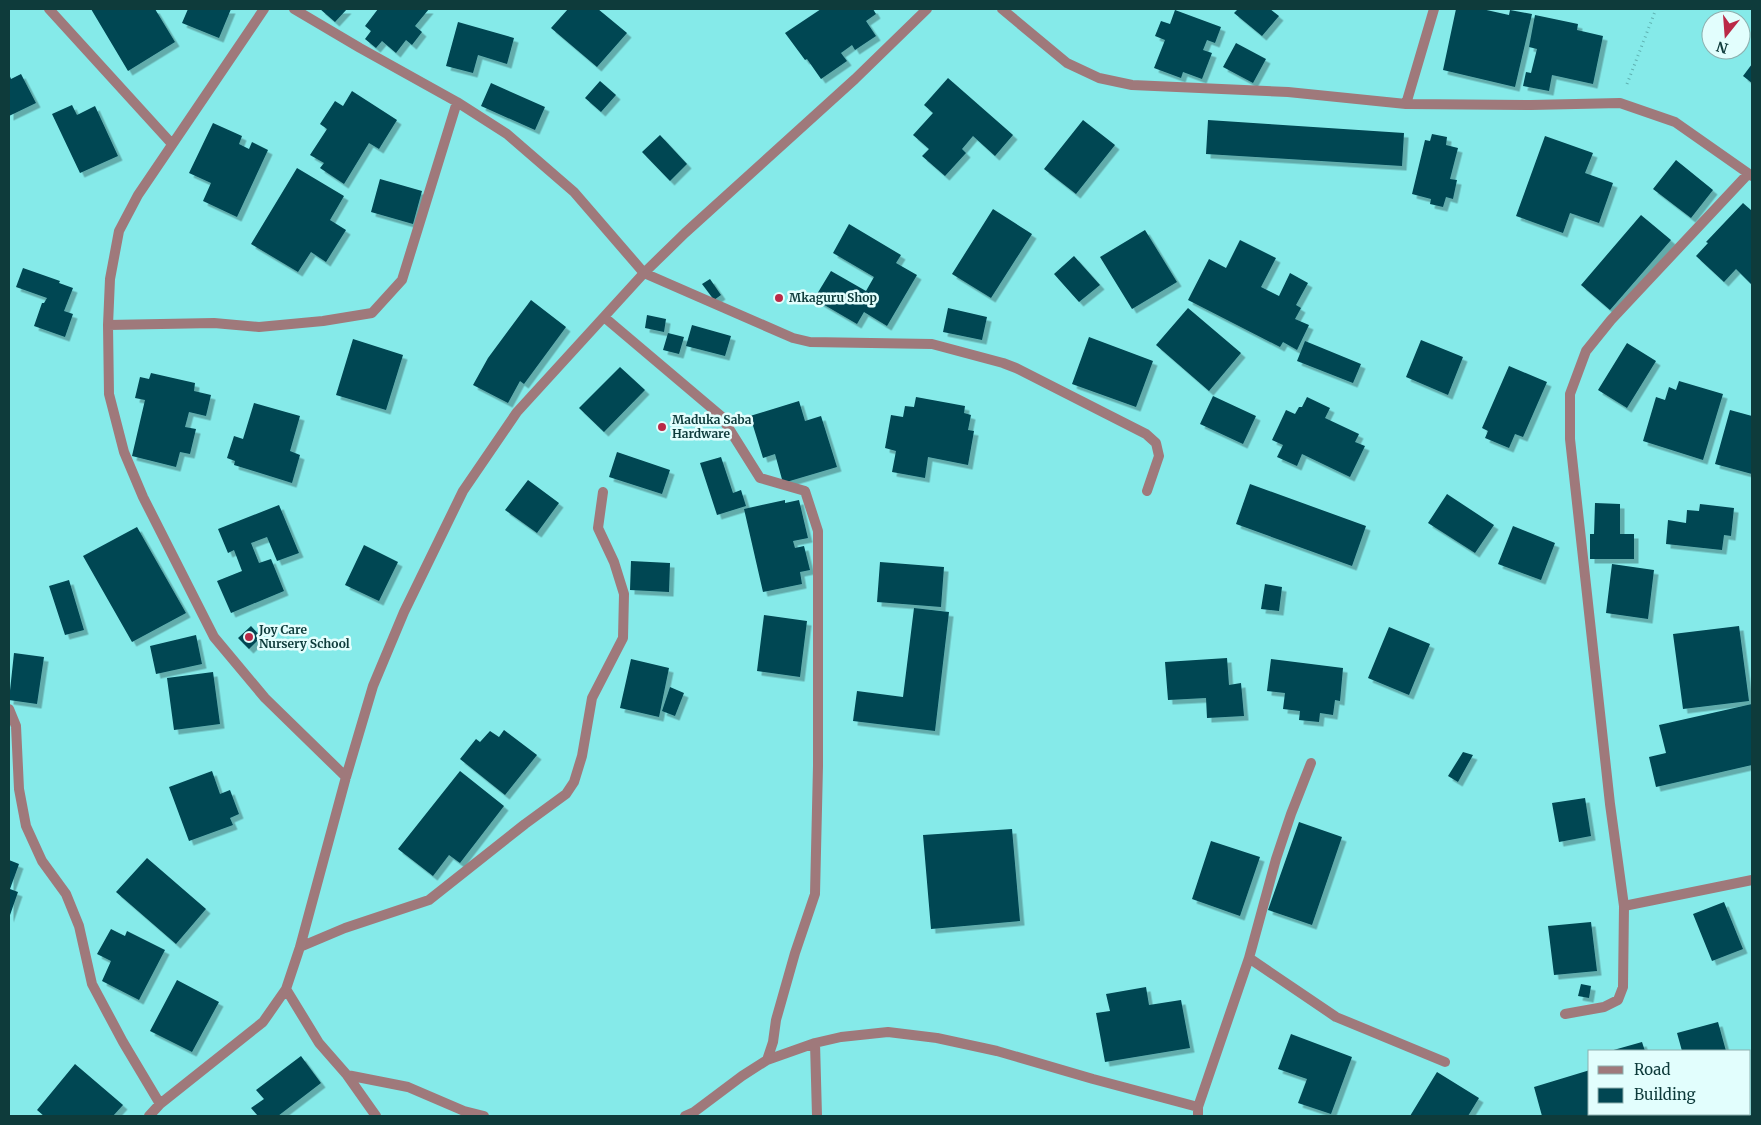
<svg xmlns="http://www.w3.org/2000/svg" width="1761" height="1125" viewBox="0 0 1761 1125" font-family="Merriweather,serif">
<style>
.building{fill:#014652;filter:url(#shadow)}
.lines{fill:none;stroke-linecap:round;stroke-linejoin:round}
.path{stroke:#5fb2b1;stroke-width:3;stroke-dasharray:1 4;stroke-linecap:butt}
.street{stroke:#9f797b;stroke-width:10}
.poi-dot{fill:#ba2947;stroke:#e2fefd;stroke-width:2}
.labels{text-anchor:middle;stroke-width:5;stroke-linejoin:round;paint-order:stroke}
.poi-label{font-size:12px;font-weight:bold;fill:#0e3b3b;stroke:#e2fefd;text-anchor:start}
</style>
<defs>
<filter id="shadow"><feDropShadow dx="4.5" dy="4.5" stdDeviation="0" flood-color="#0004"/></filter>
</defs>
<rect width="100%" height="100%" fill="#85eae9"/>
<path class="building" d="M91,9H155L175,42L128,71Z
M188,9H231L219,38L182,23Z
M320,9H347L335,22Z
M378,9H429L415,26L422,32L412,45L406,40L396,53L382,41L376,48L365,39L371,31L365,26Z
M568,9H598L627,33L597,67L551,28Z
M821,9H873L876,14L866,21L876,36L855,50L852,45L841,53L847,61L821,79L807,59L805,60L785,33Z
M1238,9H1270L1279,16L1262,36L1234,13Z
M1456,9H1482L1509,15L1510,10L1532,14L1515,87L1443,70Z
M1175,10L1221,27L1215,43L1207,40L1203,50L1212,53L1202,79L1183,72L1181,78L1154,68L1165,40L1155,36L1161,21L1170,24Z
M1535,15L1578,24L1577,30L1603,36L1593,84L1552,75L1549,91L1523,86L1526,72L1531,73L1537,49L1529,47Z
M458,22L514,38L507,64L478,55L473,73L446,66Z
M1236,43L1266,59L1253,83L1223,67Z
M1752,64V83L1743,76Z
M9,74L11,79L21,74L36,103L9,116Z
M948,78L1013,135L995,156L973,136L962,149L966,153L945,176L922,156L929,149L913,135L933,113L924,105Z
M600,81L616,95L601,112L585,98Z
M491,83L545,107L535,130L481,106Z
M352,91L397,120L379,149L369,143L344,184L320,168L324,163L310,155L327,129L320,124L335,101L343,106Z
M72,105L77,115L95,106L118,156L80,173L52,114Z
M1083,120L1115,145L1076,194L1044,169Z
M1208,120L1404,133L1402,166L1206,154Z
M213,123L242,136L239,144L249,149L252,142L268,150L237,217L203,201L211,183L189,173Z
M1432,134L1447,137L1446,145L1458,148L1450,179L1457,180L1453,199L1446,197L1443,207L1430,204L1431,199L1412,194L1425,140L1430,141Z
M660,135L687,164L670,181L642,152Z
M1545,136L1593,153L1585,173L1613,183L1599,223L1570,213L1563,233L1516,216Z
M1676,160L1713,190L1691,218L1653,189Z
M297,168L344,196L330,220L346,230L326,262L311,252L298,272L251,244Z
M380,179L422,191L413,224L371,212Z
M1743,203L1752,211V285L1736,269L1724,282L1696,256L1708,243L1706,242Z
M993,209L1032,234L991,298L952,274Z
M1641,215L1671,240L1610,310L1581,285Z
M849,224L901,255L896,263L917,275L887,326L864,312L857,324L814,299L831,271L866,291L874,277L833,253Z
M1145,230L1177,282L1132,309L1100,257Z
M1240,240L1276,258L1261,287L1279,296L1290,273L1308,283L1296,305L1301,308L1295,319L1309,325L1297,350L1283,342L1280,347L1188,300L1209,259L1226,268Z
M1074,256L1100,285L1079,302L1054,274Z
M23,268L60,281L59,283L73,288L64,311L73,314L65,337L34,326L42,303H44L47,298L16,287Z
M710,279L721,295L714,300L702,284Z
M531,300L566,327L524,384L520,381L508,403L473,385L488,358Z
M948,308L987,317L982,340L943,332Z
M1188,308L1241,353L1209,391L1156,345Z
M647,315L666,319L664,332L645,328Z
M692,325L731,336L725,356L686,346Z
M668,333L684,337L679,354L663,350Z
M1089,337L1153,361L1136,407L1072,384Z
M353,339L403,355L386,410L336,395Z
M1421,340L1463,357L1448,395L1406,377Z
M1305,341L1361,364L1353,383L1297,361Z
M1627,343L1656,361L1627,408L1598,390Z
M1509,366L1547,382L1523,437L1515,434L1509,448L1485,438L1488,431L1482,428Z
M620,367L645,390L604,432L579,408Z
M151,373L195,383L194,391L211,395L206,416L189,412L185,427L196,429L190,454L180,452L176,467L132,456L145,400L135,398L140,377L149,379Z
M1679,381L1723,394L1703,460L1643,441L1656,397L1665,400L1669,387L1676,390Z
M1213,396L1256,416L1243,444L1200,424Z
M916,397L965,406L964,413L971,415L968,430L974,431L968,465L928,457L925,478L892,472L896,451L885,448L891,415L903,417L905,406L914,407Z
M1307,397L1330,408L1325,418L1359,434L1355,442L1365,446L1350,477L1302,454L1297,466L1277,457L1283,445L1272,440L1286,410L1295,414L1299,407H1302Z
M799,401L805,421L821,416L837,467L783,483L775,454L763,458L750,416Z
M254,403L300,416L290,451L300,455L292,483L234,465L235,461L227,458L234,436L243,439Z
M1730,410L1752,416V474L1715,464Z
M617,452L670,470L662,494L609,477Z
M721,457L733,493L741,490L746,506L717,515L700,463Z
M528,480L559,503L537,533L505,510Z
M1250,484L1366,526L1352,566L1236,524Z
M1447,494L1494,525L1475,553L1428,523Z
M785,500V503L799,500L808,538L793,541L795,548L804,546L810,570L800,572L802,584L763,592L744,509Z
M1595,503L1620,504V534H1634V559H1590V534H1594Z
M1700,504L1734,508L1731,536L1724,535L1722,550L1666,544L1668,520L1686,523L1687,510L1699,511Z
M279,505L299,553L277,561L267,537L251,543L259,563L271,559L284,591L231,613L217,581L242,571L234,550L228,553L218,529Z
M1513,526L1555,543L1541,580L1498,564Z
M137,527L186,613L132,642L83,556Z
M364,545L398,562L379,601L345,585Z
M631,561L670,563L669,592L630,590Z
M880,562L944,567L941,607L877,602Z
M1612,564L1654,570L1648,619L1606,613Z
M69,580L84,630L65,635L49,586Z
M1265,584L1282,587L1279,611L1261,609Z
M914,608L949,612L935,731L853,721L857,691L903,697Z
M764,615L807,621L800,677L757,671Z
M251,626L261,637L249,649L238,638Z
M1739,626L1749,701L1683,709L1673,634Z
M1389,627L1430,644L1409,695L1368,678Z
M196,635L202,664L156,674L150,646Z
M14,653L44,657L37,704L9,700Z
M1227,658L1229,685L1241,683L1244,716L1207,718L1206,698L1168,700L1165,662Z
M631,659L669,668L659,717L620,708Z
M1271,659L1343,668L1340,701L1335,700L1333,715L1320,713L1319,722L1299,720L1300,711L1283,709L1285,693L1267,691Z
M213,672L220,724L174,730L167,678Z
M670,687L684,693L675,716L662,711Z
M1752,704V765L1656,787L1649,757L1666,753L1659,725Z
M504,730L537,755L505,795L460,759L476,739L480,742L490,731L499,737Z
M1463,752L1473,755L1458,782L1448,776Z
M212,771L220,794L230,790L239,814L230,818L233,825L189,841L169,787Z
M460,771L504,806L460,863L449,855L433,876L398,849Z
M1585,798L1591,836L1559,842L1552,803Z
M1299,822L1342,837L1312,925L1268,910Z
M1012,829L1020,921L931,929L923,835Z
M1211,841L1260,857L1240,916L1192,899Z
M147,858L206,909L176,944L116,892Z
M9,860L19,864L10,889L18,892L9,918Z
M1724,902L1743,949L1712,961L1693,914Z
M1591,922L1597,971L1554,975L1548,926Z
M111,929L125,936L127,931L165,950L139,1000L102,981L111,961L97,954Z
M177,980L219,1002L192,1052L150,1031Z
M1581,984L1591,986L1589,998L1578,996Z
M1146,987L1149,1005L1181,1000L1190,1048L1105,1062L1096,1013L1110,1011L1106,994Z
M1718,1022L1726,1051H1682L1677,1033Z
M1291,1034L1352,1057L1331,1114L1298,1103L1307,1079L1278,1069Z
M1642,1042L1645,1051H1610Z
M301,1056L321,1083L278,1116H258L251,1108L264,1099L256,1090Z
M75,1064L123,1105L113,1116H44L37,1110Z
M1590,1070V1115L1585,1116H1542L1534,1087Z
M1437,1072L1479,1098L1468,1116H1410Z"/>
<g class="lines">
<path class="path" d="M1627,84L1656,9"/>
<path class="street" d="M49,9L172,144
M264,9L138,195L119,231L110,279L108,325L109,394L124,452L143,497L214,637L265,698L346,777
M294,9L360,48L457,102L507,134L574,192L644,273L793,338L810,342L932,344L1003,363L1016,368L1146,434L1156,443L1159,456L1147,491
M1002,9L1067,63L1099,78L1132,85L1288,92L1406,104L1531,105L1620,103L1675,122L1752,176
M1406,104L1434,9
M604,317L721,416L760,478L805,491L818,531V766L815,894L795,953L776,1020L773,1042L767,1060
M108,325L214,323L259,327L323,321L372,313L402,280L457,102
M9,709L16,726L19,789L26,826L42,861L66,894L79,926L92,984L123,1042L160,1104
M1624,906L1752,880
M300,947L345,928L429,900L525,824L566,794L574,782L582,756L592,698L623,638L624,594L614,562L598,528L603,492
M1249,958L1276,859L1291,814L1311,763
M286,989L319,1043L347,1075L376,1116
M1565,1014L1604,1007L1618,1000L1623,987L1624,906L1610,804L1570,439V394L1586,351L1611,320L1748,174
M815,1043L817,1116
M347,1075L408,1087L464,1111L484,1116
M149,1116L160,1104L263,1022L286,989L300,947L346,777L373,686L404,612L463,491L517,412L644,273L685,233L855,79L927,9
M685,1116L694,1112L742,1076L767,1060L815,1043L841,1037L888,1032L937,1038L997,1051L1093,1079L1198,1107
M1198,1116V1107L1249,958L1336,1017L1445,1062"/>
</g>
<g class="poi-dot">
<circle cx="779" cy="298" r="5"/>
<circle cx="662" cy="427" r="5"/>
<circle cx="249" cy="637" r="5"/>
</g>
<g class="labels">
<g class="poi-label">
<text x="789" y="302">Mkaguru Shop</text>
<text x="672" y="424">Maduka Saba<tspan x="672" dy="14">Hardware</tspan></text>
<text x="259" y="634">Joy Care<tspan x="259" dy="14">Nursery School</tspan></text>
</g>
</g>
<rect width="1761" height="1125" fill="none" stroke="#0e3b3b" stroke-width="20"/>
<rect x="1588" y="1050" width="162" height="65" fill="#e2fefd" stroke="#8db0af"/>
<rect x="1598" y="1066" width="25" height="8" fill="#9f797b" stroke="#8db0af"/>
<text x="1634" y="1075" font-size="15" fill="#0e3b3b">Road</text>
<rect x="1598" y="1088" width="25" height="15" fill="#014652" stroke="#8db0af"/>
<text x="1634" y="1100" font-size="15" fill="#0e3b3b">Building</text>
<g transform="translate(1726 35) rotate(197)"><circle r="24" fill="#e2fefd" stroke="#8db0af"/>
<path d="M0-4L9 19L0 12L-9 19Z" fill="#ba2947"/>
<text y="-8" font-size="14" font-weight="bold" text-anchor="middle" fill="#0e3b3b">N</text>
</g>
</svg>
